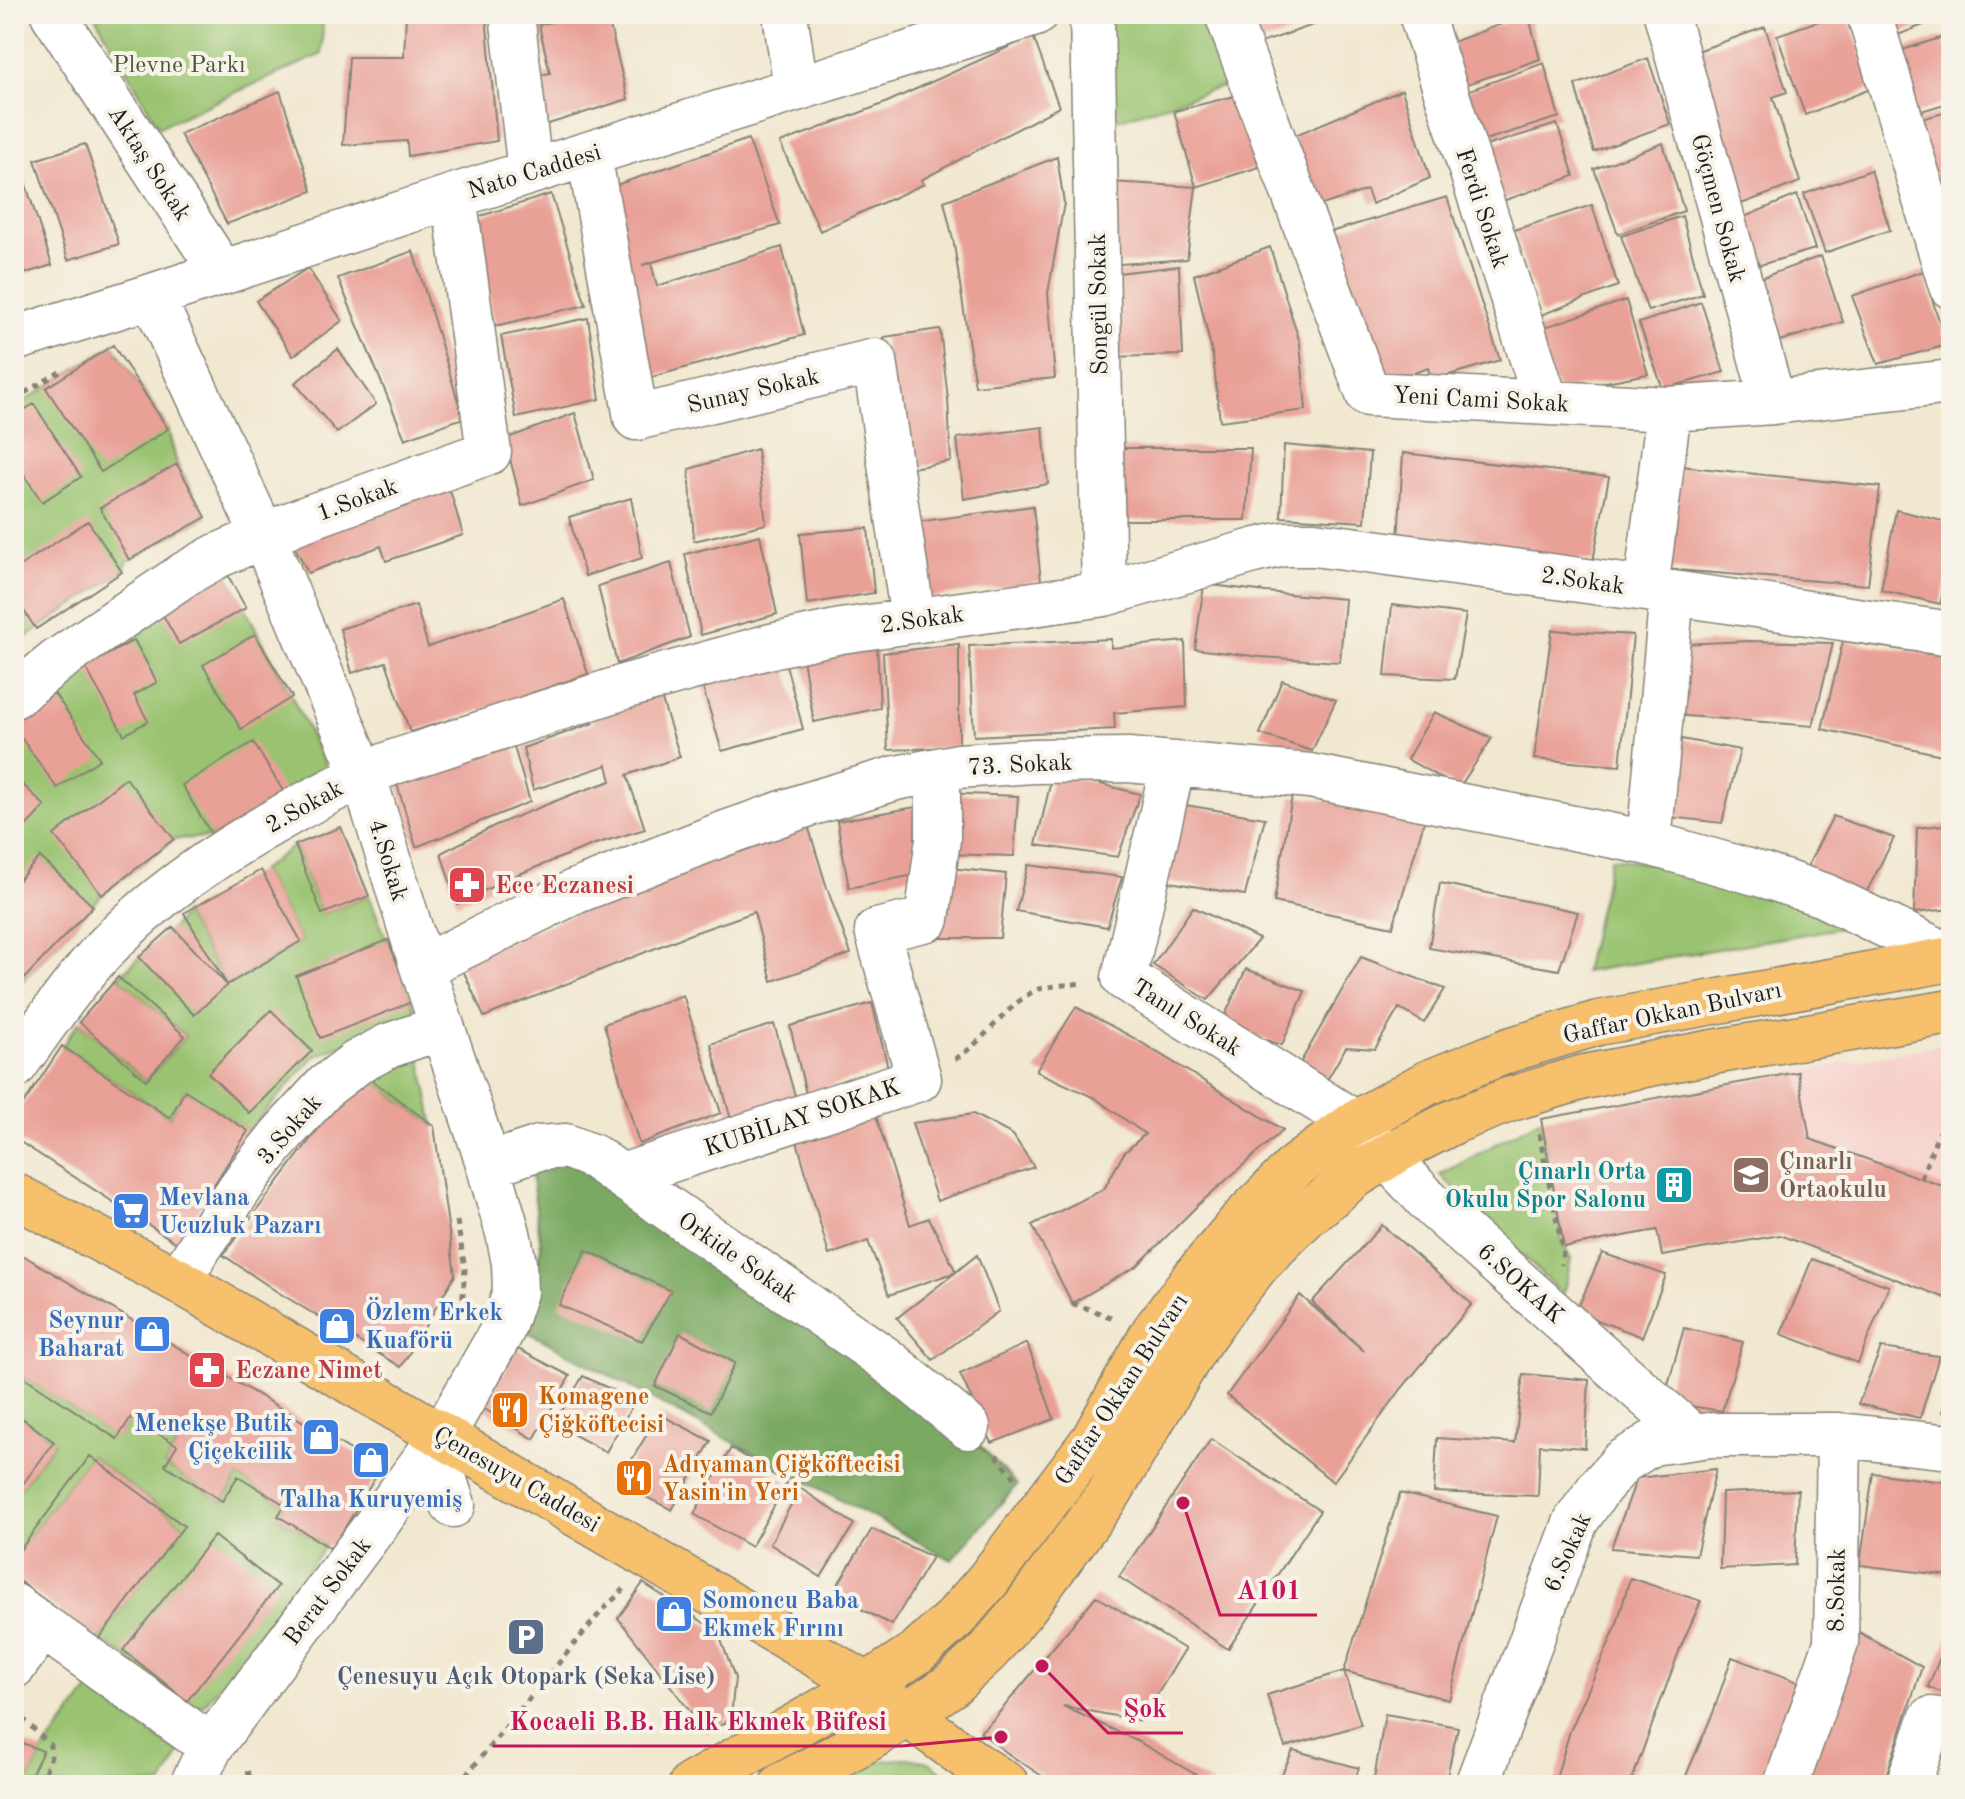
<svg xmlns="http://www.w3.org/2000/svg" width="1965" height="1799" viewBox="0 0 1965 1799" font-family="'Old Standard TT',serif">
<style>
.built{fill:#f7d0cb}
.green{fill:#99c370;stroke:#5a7046;stroke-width:2}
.forest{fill:#7aa962;stroke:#4b623f;stroke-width:2}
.building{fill:#e9a097}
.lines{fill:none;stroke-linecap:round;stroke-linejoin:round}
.minor-casing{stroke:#868276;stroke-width:47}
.major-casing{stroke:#868276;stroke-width:47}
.path{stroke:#868276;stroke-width:5;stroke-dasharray:6 6;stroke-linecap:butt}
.minor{stroke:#fff;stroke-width:44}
.major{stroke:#f7c06c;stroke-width:44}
.labels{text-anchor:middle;stroke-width:8;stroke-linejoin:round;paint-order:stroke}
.park-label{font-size:24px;fill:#485639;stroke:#f7f3e8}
.street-label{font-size:24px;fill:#1c1c1c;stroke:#f7f3e8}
.health-label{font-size:24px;font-weight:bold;fill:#be3a42;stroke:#f7f3e8;text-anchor:start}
.education-label{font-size:24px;font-weight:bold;fill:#785e54;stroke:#f7f3e8;text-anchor:start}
.culture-label{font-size:24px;font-weight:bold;fill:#0d838f;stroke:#f7f3e8;text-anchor:end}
.shop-label{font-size:24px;font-weight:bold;fill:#366cbe;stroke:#f7f3e8;text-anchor:start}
.food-label{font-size:24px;font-weight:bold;fill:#c56008;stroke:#f7f3e8;text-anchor:start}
.service-label{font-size:24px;font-weight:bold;fill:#4e5e75;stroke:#f7f3e8}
.leader{fill:none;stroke:#c2185b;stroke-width:3}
.callout-dot{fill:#c2185b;stroke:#f7f3e8;stroke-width:3}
.callout-label{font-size:26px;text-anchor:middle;font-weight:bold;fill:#c2185b;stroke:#f7f3e8;stroke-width:8;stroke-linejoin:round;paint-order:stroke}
</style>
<rect width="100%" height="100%" fill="#f7f3e8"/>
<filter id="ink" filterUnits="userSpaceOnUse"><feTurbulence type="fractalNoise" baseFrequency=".0125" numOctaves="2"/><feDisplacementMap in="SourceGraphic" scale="16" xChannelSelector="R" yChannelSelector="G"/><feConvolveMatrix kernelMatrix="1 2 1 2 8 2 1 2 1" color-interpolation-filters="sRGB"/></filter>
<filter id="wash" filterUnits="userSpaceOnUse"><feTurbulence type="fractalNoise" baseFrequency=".006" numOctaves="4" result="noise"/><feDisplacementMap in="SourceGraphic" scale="32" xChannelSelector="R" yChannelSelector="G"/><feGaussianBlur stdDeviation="1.8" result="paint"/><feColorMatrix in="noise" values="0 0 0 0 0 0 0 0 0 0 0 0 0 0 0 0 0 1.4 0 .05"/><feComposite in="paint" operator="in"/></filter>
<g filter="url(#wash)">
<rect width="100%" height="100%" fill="#f1e8d0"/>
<path class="built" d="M1951,1043V1300L1780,1235L1662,1256L1657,1230L1564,1247L1798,1072Z"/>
<path class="green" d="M94,14H323L322,54L159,127Z
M1117,14H1214L1238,82L1114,121L1105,18Z
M113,345L168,429L177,464L206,517L129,560L122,572L14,645V408Z
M226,572L292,697L331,777L213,837L174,839L102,895L14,990V721L54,693L85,667L134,640L159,608Z
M295,845L322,914L369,896L416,1011L314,1057L248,1131L185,1091L170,1118L62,1046L79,1022L146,1080L185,1036L118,977L173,927L184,913L227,985L301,941L261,870Z
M1611,858L1691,870L1857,925L1584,972Z
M419,1050L434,1126L361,1072Z
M1541,1119L1564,1247L1571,1259L1563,1295L1440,1175Z
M14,1370L117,1438L131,1417L177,1445L165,1465L222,1501L238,1476L285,1505L279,1517L326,1545L204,1705L190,1706L117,1651L98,1640L183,1525L90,1456L14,1558V1496L54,1443L14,1412Z
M89,1690L180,1753L162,1785H26L43,1751Z
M908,1758L929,1762L952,1780L948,1785H839L882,1761Z"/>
<path class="forest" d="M557,1152L965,1430L1017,1485L952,1560L517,1326L530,1291L541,1247L531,1171Z"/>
<g id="blocks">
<path class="building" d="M406,14H486L497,141L408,156L407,141L343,145L349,57H404Z
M582,14H607L628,99L539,127L532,77L550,73L539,25Z
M1243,14H1345L1255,45Z
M1528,14L1540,59L1462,86L1450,43Z
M1839,14H1847L1873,88L1805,115L1777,35Z
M1886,14H1951L1893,37Z
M1765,27L1787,92L1773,97L1800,182L1736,206L1692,53Z
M1033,36L1059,107L921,180L924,184L820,231L780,143L883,104Z
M1943,37L1951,60V102L1915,113L1896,52Z
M1648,58L1670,124L1594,152L1575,85Z
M1544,63L1559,117L1485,140L1464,92Z
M1402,90L1430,178L1372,204L1367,190L1316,207L1293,136Z
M280,91L312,191L227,224L180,134Z
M1239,95L1259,167L1196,187L1187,259L1108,265L1110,182L1196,187L1174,111Z
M1951,111V188L1936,193L1917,120Z
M1557,124L1574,176L1503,201L1486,146Z
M748,139L780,225L642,265L651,263L657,286L782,247L804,335L641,380L605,189Z
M1663,143L1684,211L1618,234L1594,169Z
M85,144L119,244L68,260L35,160Z
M14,148L52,265L14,277Z
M1057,157L1064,203L1048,293L1055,378L975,386L954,244L944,201Z
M1871,170L1890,230L1825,253L1804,194Z
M551,194L586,305L495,326L474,218Z
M1797,195L1815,249L1753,267L1737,220Z
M1447,197L1500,360L1432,380L1428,368L1374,387L1327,233Z
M1592,205L1618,286L1541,315L1514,230Z
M1682,216L1703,294L1648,311L1621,236Z
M1270,247L1300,343L1306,410L1220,421L1213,357L1194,275Z
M413,251L463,418L405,439L338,278Z
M1821,256L1843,322L1776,342L1758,279Z
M1179,266L1183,355L1110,357L1109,274Z
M308,268L342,321L293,356L256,301Z
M1923,271L1947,345L1878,364L1852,296Z
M1626,300L1648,374L1558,391L1533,331Z
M1701,302L1724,372L1663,389L1639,323Z
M588,318L600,399L516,418L501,336Z
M940,329L948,399L951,461L901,470L884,337Z
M113,345L168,429L101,472L46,388Z
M338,349L376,404L337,433L295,383Z
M34,404L81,477L42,502L14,459V416Z
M575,413L594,480L522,506L505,439Z
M1043,427L1048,484L964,499L957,438Z
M1284,445L1370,453L1365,522L1281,517Z
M1111,448H1251L1246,520H1112Z
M757,449L766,524L694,541L689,469Z
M1403,453L1609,477L1593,561L1398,542Z
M177,464L206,517L129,560L100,508Z
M1681,466L1880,487L1868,585L1664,569Z
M446,476L463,535L386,561L381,546L308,573L289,535Z
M631,498L642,558L585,576L569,517Z
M1033,506L1041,581L916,600L909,523Z
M1896,510L1951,523V566L1940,604L1881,590Z
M88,521L122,572L36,629L14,596V570Z
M868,528L874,593L807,604L800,533Z
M760,535L777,614L701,635L685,554Z
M671,563L690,637L617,664L598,586Z
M226,572L246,608L179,644L159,608Z
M1204,584L1266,592L1345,599L1340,662L1261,657L1195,649Z
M564,599L588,674L482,710L410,732L386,662L352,673L340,629L416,605L428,647Z
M1392,605L1466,614L1455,679L1385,676Z
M1552,630L1633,635L1620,766L1534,759Z
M255,634L292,697L241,729L203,665Z
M1111,639V648L1185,641L1187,707L1114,713L1115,729L974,736L969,646Z
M134,640L157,682L134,695L148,721L124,735L85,667Z
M1749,641L1833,643L1813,726L1674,715L1681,644Z
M1843,641L1951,657V757L1822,729Z
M959,644V747L888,750L883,653Z
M877,646L880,708L814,722L802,654Z
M785,661L803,729L722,751L702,685Z
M1282,680L1336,700L1312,751L1260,734Z
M54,693L100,759L57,788L14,728V721Z
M660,694L680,757L627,775L645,829L592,845L512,877L457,904L441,853L496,825L573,794L611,781L607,765L533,790L523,748L593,723L591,716Z
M1434,712L1492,738L1459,788L1407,759Z
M510,733L530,802L416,847L394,774Z
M1676,738L1740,750L1722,823L1660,816Z
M253,742L285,794L213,837L182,785Z
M1053,772L1140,794L1118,857L1036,845Z
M14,776L45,806L14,839Z
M126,778L174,839L102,895L54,835Z
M938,793L1018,796L1014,856L943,854Z
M1292,796L1426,815L1393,927L1274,902Z
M1185,805L1265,818L1245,895L1164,881Z
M916,807L914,875L849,888L837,821Z
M1833,816L1894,838L1863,899L1805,871Z
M806,819L827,888L851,954L772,981L754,912L688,935L484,1017L459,961Z
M1951,824V909L1914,913L1917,828Z
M341,827L369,896L322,914L295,845Z
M40,857L93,906L18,985L14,982V885Z
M1028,865L1122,877L1107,927L1016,911Z
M941,867L1006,874L1000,938H930Z
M261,870L301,941L227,985L194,1015L139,957L173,927L227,985L184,913Z
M1440,883L1578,912L1559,970L1429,948Z
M1193,907L1259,939L1208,1000L1153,965Z
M388,940L412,1002L320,1038L296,976Z
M1361,957L1445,989L1424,1023L1399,1008L1375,1049L1346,1047L1326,1082L1295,1072Z
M1246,969L1305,991L1282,1045L1220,1026Z
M118,977L185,1036L146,1080L79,1022Z
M683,995L721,1113L639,1144L604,1024Z
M872,1003L888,1068L806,1094L790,1026Z
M1076,1007L1134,1038L1283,1130L1199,1204L1137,1266L1072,1303L1032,1225L1104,1189L1124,1153L1145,1134L1095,1098L1036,1071Z
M271,1010L312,1051L249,1113L208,1073Z
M774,1024L796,1099L731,1120L711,1044Z
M62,1046L170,1118L185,1090L248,1131L177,1243L14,1138V1118Z
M361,1072L434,1126L455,1275L401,1367L276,1291L223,1255Z
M1798,1072L1810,1139L1951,1189V1300L1780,1235L1662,1256L1657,1230L1564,1247L1541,1119Z
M873,1106L910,1225L929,1218L956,1272L977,1255L999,1311L933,1360L897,1318L956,1272L889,1295L868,1241L829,1255L795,1134Z
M973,1114L1013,1135L1034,1167L937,1201L912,1123Z
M1382,1225L1472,1304L1402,1388L1333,1482L1227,1395L1300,1295L1364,1351L1312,1302Z
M14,1250L381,1468L332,1549L278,1516L285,1505L238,1476L222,1501L165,1465L177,1445L131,1417L117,1439L14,1370V1362L23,1347L14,1342Z
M586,1250L671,1291L642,1341L559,1305Z
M1602,1253L1666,1275L1642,1337L1576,1312Z
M1812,1259L1889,1286L1858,1363L1781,1334Z
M1684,1328L1743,1342L1722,1411L1663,1402Z
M680,1333L735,1363L711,1412L655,1386Z
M1027,1343L1054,1419L992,1443L960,1374Z
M1881,1348L1939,1356L1920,1418L1858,1404Z
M518,1349L570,1376L534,1439L483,1408Z
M1949,1371H1951V1413L1943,1412Z
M1523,1374L1589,1380L1585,1448L1540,1445L1538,1496L1434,1492L1437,1438L1515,1443Z
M583,1376L635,1401L606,1452L554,1424Z
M14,1412L54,1442L14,1496Z
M659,1414L711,1441L672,1510L618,1483Z
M1211,1439L1320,1511L1228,1649L1119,1577Z
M731,1448L787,1483L751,1547L694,1514Z
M90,1456L184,1526L98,1640L14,1577V1558Z
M1716,1469L1696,1555L1611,1548L1637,1478Z
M1873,1473L1951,1483V1576L1860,1565Z
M800,1488L854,1524L821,1577L770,1544Z
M1798,1490L1795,1565L1720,1569L1722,1493Z
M1400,1493L1497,1516L1449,1700L1344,1671Z
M872,1529L932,1557L892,1625L832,1594Z
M214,1536L278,1586L187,1701L123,1650Z
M1630,1578L1701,1601L1681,1646L1630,1785H1554L1570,1731L1616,1627Z
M643,1583L718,1632L735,1678L733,1696L732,1708L725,1723L707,1733L618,1618Z
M1096,1596L1185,1649L1141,1721L1063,1706L1137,1741L1214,1785H1056L1010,1755L980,1732L993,1720Z
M1855,1630L1922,1667L1883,1785H1799Z
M1951,1630V1696L1928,1687Z
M1732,1657L1801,1683L1764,1785H1682L1713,1713Z
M1344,1671L1361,1725L1285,1747L1267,1695Z
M1385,1714L1458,1727L1445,1785H1373Z
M14,1740L43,1751L26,1785H14Z
M1293,1750L1359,1768L1353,1785H1277Z"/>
</g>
</g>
<g filter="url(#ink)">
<use href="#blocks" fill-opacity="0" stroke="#868276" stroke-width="2"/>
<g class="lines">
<defs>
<path id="minor" d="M53,14L222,272
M512,14L530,172
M785,14L796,88
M1092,14L1104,594
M1227,14L1368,394L1669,409L1773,402L1951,382
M1421,14L1546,402
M1666,14L1773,402
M1869,14L1951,286
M589,154L636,418L875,361L913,620
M152,296L263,535L363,774L422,967L486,1157L508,1233L514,1263L515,1292L502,1331L443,1435L211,1746L192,1785
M14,339L152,296L454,196L1035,14
M1646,589L1669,409
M14,696L57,661L185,574L217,556L296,522L489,452L454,196
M1173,764L1124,978L1355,1123L1433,1206L1693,1437
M1649,843L1672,593
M422,967L574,892L723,834L806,805L896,778L958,766L1034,761L1128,760L1310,776L1649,843L1766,876L1823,895L1951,957
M14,1067C41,1030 69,988 99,955C152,897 217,854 284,816C320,796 356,777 394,762L627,686L771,646L841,631L1104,594L1257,550L1284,544H1314L1646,589L1951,634
M488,1165L539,1148L566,1146L594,1157L884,1358L968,1427
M622,1176L919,1079L877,931L927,919L938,839V770
M179,1281L199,1248L250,1174L282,1134L326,1086L356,1063L388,1046L442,1027
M434,1447L453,1505
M14,1606L211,1746
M14,1666L37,1634L44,1627
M1477,1785L1576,1521L1600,1487L1622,1462L1652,1443L1710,1435H1839L1951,1447
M1786,1785L1836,1643L1839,1435
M1908,1785L1931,1719L1951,1722"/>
<path id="major" d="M14,1195L179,1281L867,1685L975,1764L1007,1785
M691,1785L867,1685L916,1653L955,1618L988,1580L1093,1440L1154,1331L1193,1279L1242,1220L1296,1166L1355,1123L1427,1083L1509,1050L1598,1023L1951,959
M782,1785L865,1741L908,1714L950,1686L988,1651L1025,1607L1110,1492L1196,1346L1224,1307L1258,1264L1305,1217L1353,1177L1402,1148L1455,1121L1511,1099L1584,1077L1707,1053L1951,1012"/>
</defs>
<use href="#minor" class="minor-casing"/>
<use href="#major" class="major-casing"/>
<path class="path" d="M858,21L880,14
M14,399L60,372
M955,1059C985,1042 1011,999 1039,989C1052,985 1069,985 1083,983
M1539,1134L1563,1251L1561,1265
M1921,1178L1938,1134L1951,1121
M457,1221L465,1269L462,1307
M1072,1303L1116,1319
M996,1455L1015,1478
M14,1710L50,1745L51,1756L40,1785
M248,1771L250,1779L259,1785
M458,1785L600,1613L624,1589"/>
<use href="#minor" class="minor"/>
<use href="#major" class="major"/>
</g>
</g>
<defs>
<symbol id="pharmacy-square" viewBox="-11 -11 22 22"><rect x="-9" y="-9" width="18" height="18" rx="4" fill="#e0444e" stroke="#f7f3e8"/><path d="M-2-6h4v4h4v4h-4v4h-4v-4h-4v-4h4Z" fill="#fff"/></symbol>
<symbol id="school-square" viewBox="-11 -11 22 22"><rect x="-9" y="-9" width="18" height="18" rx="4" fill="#8d6e63" stroke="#f7f3e8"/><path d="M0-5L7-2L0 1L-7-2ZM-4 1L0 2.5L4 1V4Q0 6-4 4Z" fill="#fff"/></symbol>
<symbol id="building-square" viewBox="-11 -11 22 22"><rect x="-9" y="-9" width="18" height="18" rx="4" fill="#0f9aa8" stroke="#f7f3e8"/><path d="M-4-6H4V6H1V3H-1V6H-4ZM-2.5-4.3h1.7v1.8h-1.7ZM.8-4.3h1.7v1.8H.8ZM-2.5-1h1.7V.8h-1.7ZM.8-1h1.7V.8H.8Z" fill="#fff"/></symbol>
<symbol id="supermarket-square" viewBox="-11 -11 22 22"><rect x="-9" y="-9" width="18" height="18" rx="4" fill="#3f7fe0" stroke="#f7f3e8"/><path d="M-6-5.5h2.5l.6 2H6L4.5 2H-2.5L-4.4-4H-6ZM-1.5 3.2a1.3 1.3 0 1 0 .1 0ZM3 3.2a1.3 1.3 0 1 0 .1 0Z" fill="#fff"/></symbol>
<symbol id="shop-square" viewBox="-11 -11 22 22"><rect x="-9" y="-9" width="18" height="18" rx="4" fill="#3f7fe0" stroke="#f7f3e8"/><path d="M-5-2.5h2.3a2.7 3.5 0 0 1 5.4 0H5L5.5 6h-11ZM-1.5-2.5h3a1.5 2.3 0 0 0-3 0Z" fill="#fff"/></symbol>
<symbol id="restaurant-square" viewBox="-11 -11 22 22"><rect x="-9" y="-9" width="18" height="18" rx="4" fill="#e8710a" stroke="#f7f3e8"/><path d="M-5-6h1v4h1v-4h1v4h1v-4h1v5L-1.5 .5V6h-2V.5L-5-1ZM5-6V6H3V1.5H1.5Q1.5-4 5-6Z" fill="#fff"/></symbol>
<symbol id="parking-square" viewBox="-11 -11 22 22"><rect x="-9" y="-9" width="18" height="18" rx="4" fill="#5c6f8a" stroke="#f7f3e8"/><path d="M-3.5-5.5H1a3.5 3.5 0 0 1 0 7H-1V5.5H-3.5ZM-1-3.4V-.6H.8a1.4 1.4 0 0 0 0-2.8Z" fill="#fff"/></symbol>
</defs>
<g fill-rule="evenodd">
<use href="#pharmacy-square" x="445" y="863" width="44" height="44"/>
<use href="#school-square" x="1729" y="1153" width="44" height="44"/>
<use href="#building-square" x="1652" y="1163" width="44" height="44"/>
<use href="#supermarket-square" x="109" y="1189" width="44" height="44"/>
<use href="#shop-square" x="315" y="1304" width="44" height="44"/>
<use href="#shop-square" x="130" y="1312" width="44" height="44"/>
<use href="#pharmacy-square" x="185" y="1348" width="44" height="44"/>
<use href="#restaurant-square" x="488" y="1388" width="44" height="44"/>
<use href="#shop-square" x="299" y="1415" width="44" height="44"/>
<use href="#shop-square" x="349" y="1438" width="44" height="44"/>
<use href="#restaurant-square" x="612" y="1456" width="44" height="44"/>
<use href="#shop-square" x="652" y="1592" width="44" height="44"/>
<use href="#parking-square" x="504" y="1615" width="44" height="44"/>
</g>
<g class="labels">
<g class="park-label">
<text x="179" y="72">Plevne Parkı</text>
</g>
<g class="street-label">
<text transform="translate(150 163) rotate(57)" y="8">Aktaş Sokak</text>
<text transform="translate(534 171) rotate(-17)" y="8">Nato Caddesi</text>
<text transform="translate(1483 208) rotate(72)" y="8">Ferdi Sokak</text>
<text transform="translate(1719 208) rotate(75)" y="8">Göçmen Sokak</text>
<text transform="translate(1098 304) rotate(-91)" y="8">Songül Sokak</text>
<text transform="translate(753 390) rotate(-13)" y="8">Sunay Sokak</text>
<text transform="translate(1481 399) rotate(3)" y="8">Yeni Cami Sokak</text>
<text transform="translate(357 499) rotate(-20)" y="8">1.Sokak</text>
<text transform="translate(1583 580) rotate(8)" y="8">2.Sokak</text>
<text transform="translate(922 619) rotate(-8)" y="8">2.Sokak</text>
<text transform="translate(1020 764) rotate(-3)" y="8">73. Sokak</text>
<text transform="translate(304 806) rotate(-29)" y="8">2.Sokak</text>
<text transform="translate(389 860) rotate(73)" y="8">4.Sokak</text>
<text transform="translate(1672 1012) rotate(-12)" y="8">Gaffar Okkan Bulvarı</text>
<text transform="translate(1187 1017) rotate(32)" y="8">Tanıl Sokak</text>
<text transform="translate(802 1117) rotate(-18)" y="8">KUBİLAY SOKAK</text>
<text transform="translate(289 1129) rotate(-49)" y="8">3.Sokak</text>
<text transform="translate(738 1257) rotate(35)" y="8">Orkide Sokak</text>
<text transform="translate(1521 1283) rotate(42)" y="8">6.SOKAK</text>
<text transform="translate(1121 1389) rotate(-57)" y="8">Gaffar Okkan Bulvarı</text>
<text transform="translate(517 1479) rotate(30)" y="8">Çenesuyu Caddesi</text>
<text transform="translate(1567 1552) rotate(-66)" y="8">6.Sokak</text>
<text transform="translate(1836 1590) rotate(-89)" y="8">8.Sokak</text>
<text transform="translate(327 1591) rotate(-53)" y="8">Berat Sokak</text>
</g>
<g class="health-label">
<text x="495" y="893">Ece Eczanesi</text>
<text x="235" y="1378">Eczane Nimet</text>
</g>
<g class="education-label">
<text x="1779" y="1169">Çınarlı<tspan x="1779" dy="28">Ortaokulu</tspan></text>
</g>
<g class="culture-label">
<text x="1646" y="1179">Çınarlı Orta<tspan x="1646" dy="28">Okulu Spor Salonu</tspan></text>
</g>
<g class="shop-label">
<text x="159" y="1205">Mevlana<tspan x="159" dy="28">Ucuzluk Pazarı</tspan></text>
<text x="365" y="1320">Özlem Erkek<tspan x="365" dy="28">Kuaförü</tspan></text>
<text x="124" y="1328" text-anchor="end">Seynur<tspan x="124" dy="28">Baharat</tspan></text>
<text x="293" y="1431" text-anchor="end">Menekşe Butik<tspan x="293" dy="28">Çiçekcilik</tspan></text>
<text x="371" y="1507" text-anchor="middle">Talha Kuruyemiş</text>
<text x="702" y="1608">Somoncu Baba<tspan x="702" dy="28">Ekmek Fırını</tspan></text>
</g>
<g class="food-label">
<text x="538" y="1404">Komagene<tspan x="538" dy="28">Çiğköftecisi</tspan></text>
<text x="662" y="1472">Adıyaman Çiğköftecisi<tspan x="662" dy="28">Yasin'in Yeri</tspan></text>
</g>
<g class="service-label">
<text x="526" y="1684">Çenesuyu Açık Otopark (Seka Lise)</text>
</g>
</g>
<path class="leader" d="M1183 1503L1220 1615H1317M1042 1666L1108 1733H1183M1001 1737L902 1746H493"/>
<g class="callout-dot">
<circle cx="1183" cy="1503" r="8"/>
<circle cx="1042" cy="1666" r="8"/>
<circle cx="1001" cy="1737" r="8"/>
</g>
<g class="callout-label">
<text x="1269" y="1599">A101</text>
<text x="1145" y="1717">Şok</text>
<text x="698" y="1730">Kocaeli B.B. Halk Ekmek Büfesi</text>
</g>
<rect width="1965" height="1799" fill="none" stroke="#f7f3e8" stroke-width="48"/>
</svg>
